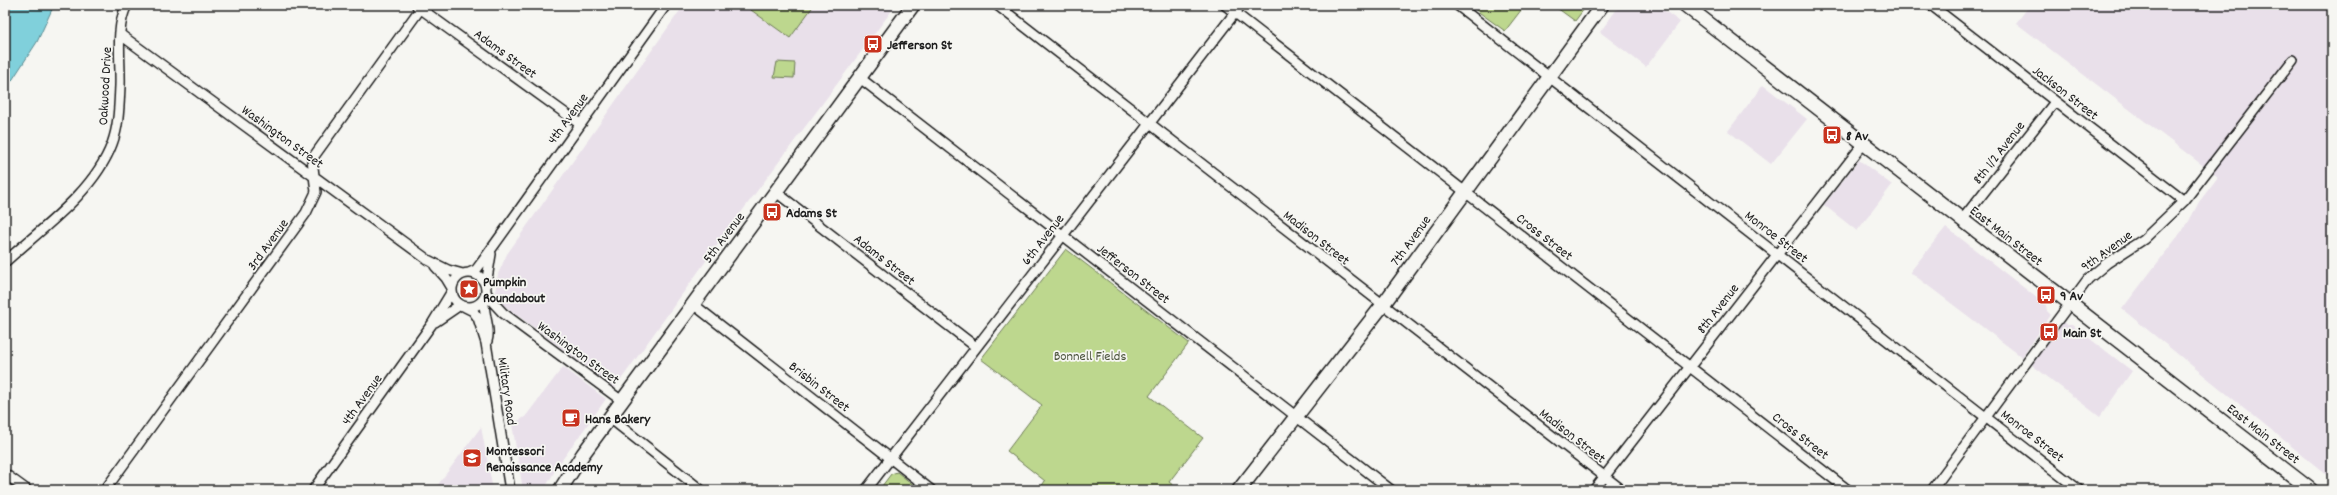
<svg xmlns="http://www.w3.org/2000/svg" width="2337" height="495" viewBox="0 0 2337 495" font-family="Dekko,sans-serif">
<style>
.built{fill:#e9e0ea}
.green{fill:#bdd78e;stroke:#6c7a55}
.water{fill:#80d0db;stroke:#58888f}
.lines{fill:none;stroke-linecap:round;stroke-linejoin:round}
.street-casing{stroke:#1c1c1c;stroke-width:12}
.secondary-casing{stroke:#1c1c1c;stroke-width:16}
.street{stroke:#f6f6f2;stroke-width:9}
.secondary{stroke:#f6f6f2;stroke-width:13}
.labels{text-anchor:middle;stroke-width:3.5;stroke-linejoin:round;paint-order:stroke}
.poi-label{font-size:14px;font-weight:bold;fill:#1c1c1c;stroke:#f6f6f2;text-anchor:start}
.street-label{font-size:14px;fill:#1c1c1c;stroke:#f6f6f2}
.park-label{font-size:14px;fill:#4c543e;stroke:#f6f6f2}
</style>
<rect width="100%" height="100%" fill="#f6f6f2"/>
<filter id="ink" filterUnits="userSpaceOnUse"><feTurbulence type="fractalNoise" baseFrequency=".025" numOctaves="2"/><feDisplacementMap in="SourceGraphic" scale="8" xChannelSelector="R" yChannelSelector="G"/><feConvolveMatrix kernelMatrix="1 2 1 2 8 2 1 2 1" color-interpolation-filters="sRGB"/></filter>
<g filter="url(#ink)">
<path class="built" d="M684,5H896L731,226L615,388L501,303L504,300L495,293L498,274L507,254Z
M1620,5H1657L1680,22L1646,67L1600,32Z
M2030,5H2332V479L2122,309L2188,223L2199,202L2218,177L2016,23Z
M1763,85L1807,119L1771,164L1728,131Z
M1859,160L1892,185L1857,231L1824,205Z
M1946,227L2046,305L2047,311L2051,315L2022,357L1910,272Z
M2063,322L2067,325H2072L2132,371L2100,417L2032,365Z
M563,367L606,399L557,467L544,490H523L512,424L525,417Z
M481,427L493,490H434Z"/>
<path class="green" d="M744,5H814L790,38Z
M1469,5H1525L1505,31Z
M1553,5H1587L1575,21Z
M777,62L795,63L794,78L774,77Z
M1066,249L1189,343L1149,396L1203,438L1169,482L1179,490H1039L1045,481L1007,451L1042,405L981,359Z
M897,472L920,490H879L891,474Z"/>
<path class="water" d="M5,5H54L37,42L5,91Z"/>
<g class="lines">
<defs>
<path id="street" d="M997,5L1622,490
M1225,5L1848,490
M1457,5L2079,490
M1931,5L2184,201
M417,6L580,124
M121,35L428,260L448,270L463,274
M860,78L1391,490
M776,192L976,347
M1962,220L2055,102
M5,262C42,228 94,192 112,144C119,125 119,106 120,86C121,62 115,27 127,5
M435,266L446,278L452,288
M452 290a17 17 0 1 1 34 0a17 17 0 1 1-34 0Z
M469,273L476,270L482,262L666,5
M486,285L491,254
M486,292L490,299L503,313L622,401
M484,300C483,313 491,329 487,341
M693,304L931,490
M465,307L473,311L478,318L486,343L510,490
M435,322L460,305
M610,418L701,490
M5,474L27,490
M105,490L306,213L316,192L312,159L423,5
M313,490L432,324L452,291
M866,490L1241,5
M1594,490L1864,143
M1932,490L2088,279L2107,263L2144,239L2184,201L2293,60"/>
<path id="secondary" d="M1685,5L2311,490
M560,490L583,454L913,5
M1239,490L1382,306L1602,5"/>
</defs>
<use href="#street" class="street-casing"/>
<use href="#secondary" class="secondary-casing"/>
<use href="#street" class="street"/>
<use href="#secondary" class="secondary"/>
</g>
</g>
<defs>
<symbol id="bus-square" viewBox="-11 -11 22 22"><rect x="-9" y="-9" width="18" height="18" rx="4" fill="#c8321e" stroke="#f6f6f2"/><path d="M-5-6H5V4H4V6H2V4H-2V6H-4V4H-5ZM-3.5-4V0h7V-4ZM-3.5 1.2v1.5H-2V1.2ZM2 1.2v1.5H3.5V1.2Z" fill="#fff"/></symbol>
<symbol id="sight-square" viewBox="-11 -11 22 22"><rect x="-9" y="-9" width="18" height="18" rx="4" fill="#c8321e" stroke="#f6f6f2"/><path d="M0-6L1.8-2.2L6-1.7L2.9 1.2L3.7 5.4L0 3.3L-3.7 5.4L-2.9 1.2L-6-1.7L-1.8-2.2Z" fill="#fff"/></symbol>
<symbol id="cafe-square" viewBox="-11 -11 22 22"><rect x="-9" y="-9" width="18" height="18" rx="4" fill="#c8321e" stroke="#f6f6f2"/><path d="M-5.5-4.5H6V0H3Q3 3.5 0 3.5H-2.5Q-5.5 3.5-5.5 0ZM3-3.2v2h1.7v-2ZM-6 4.5H4V6H-6Z" fill="#fff"/></symbol>
<symbol id="school-square" viewBox="-11 -11 22 22"><rect x="-9" y="-9" width="18" height="18" rx="4" fill="#c8321e" stroke="#f6f6f2"/><path d="M0-5L7-2L0 1L-7-2ZM-4 1L0 2.5L4 1V4Q0 6-4 4Z" fill="#fff"/></symbol>
</defs>
<g fill-rule="evenodd">
<use href="#bus-square" x="862" y="33" width="22" height="22"/>
<use href="#bus-square" x="1821" y="124" width="22" height="22"/>
<use href="#bus-square" x="761" y="201" width="22" height="22"/>
<use href="#sight-square" x="458" y="278" width="22" height="22"/>
<use href="#bus-square" x="2035" y="284" width="22" height="22"/>
<use href="#bus-square" x="2038" y="321" width="22" height="22"/>
<use href="#cafe-square" x="560" y="407" width="22" height="22"/>
<use href="#school-square" x="461" y="447" width="22" height="22"/>
</g>
<g class="labels">
<g class="poi-label">
<text x="887" y="49">Jefferson St</text>
<text x="1846" y="140">8 Av</text>
<text x="786" y="217">Adams St</text>
<text x="483" y="286">Pumpkin<tspan x="483" dy="16">Roundabout</tspan></text>
<text x="2060" y="300">9 Av</text>
<text x="2063" y="337">Main St</text>
<text x="585" y="423">Hans Bakery</text>
<text x="486" y="455">Montessori<tspan x="486" dy="16">Renaissance Academy</tspan></text>
</g>
<g class="street-label">
<text transform="translate(506 53) rotate(36)" y="5">Adams Street</text>
<text transform="translate(104 86) rotate(-87)" y="5">Oakwood Drive</text>
<text transform="translate(2066 92) rotate(38)" y="5">Jackson Street</text>
<text transform="translate(567 118) rotate(-54)" y="5">4th Avenue</text>
<text transform="translate(283 136) rotate(36)" y="5">Washington Street</text>
<text transform="translate(1998 152) rotate(-52)" y="5">8th 1/2 Avenue</text>
<text transform="translate(2007 235) rotate(38)" y="5">East Main Street</text>
<text transform="translate(1545 236) rotate(38)" y="5">Cross Street</text>
<text transform="translate(1777 236) rotate(38)" y="5">Monroe Street</text>
<text transform="translate(723 237) rotate(-53)" y="5">5th Avenue</text>
<text transform="translate(1317 237) rotate(38)" y="5">Madison Street</text>
<text transform="translate(1042 239) rotate(-52)" y="5">6th Avenue</text>
<text transform="translate(1410 240) rotate(-54)" y="5">7th Avenue</text>
<text transform="translate(267 244) rotate(-54)" y="5">3rd Avenue</text>
<text transform="translate(2106 250) rotate(-36)" y="5">9th Avenue</text>
<text transform="translate(885 259) rotate(38)" y="5">Adams Street</text>
<text transform="translate(1134 273) rotate(38)" y="5">Jefferson Street</text>
<text transform="translate(1717 308) rotate(-52)" y="5">8th Avenue</text>
<text transform="translate(579 352) rotate(36)" y="5">Washington Street</text>
<text transform="translate(820 386) rotate(38)" y="5">Brisbin Street</text>
<text transform="translate(508 391) rotate(82)" y="5">Military Road</text>
<text transform="translate(361 399) rotate(-54)" y="5">4th Avenue</text>
<text transform="translate(2264 433) rotate(38)" y="5">East Main Street</text>
<text transform="translate(1573 435) rotate(38)" y="5">Madison Street</text>
<text transform="translate(1801 435) rotate(38)" y="5">Cross Street</text>
<text transform="translate(2033 435) rotate(38)" y="5">Monroe Street</text>
</g>
<g class="park-label">
<text x="1090" y="360">Bonnell Fields</text>
</g>
</g>
<rect width="2337" height="495" fill="none" stroke="#f6f6f2" stroke-width="20"/>
<rect x="10" y="10" width="2317" height="475" fill="none" stroke="#1c1c1c" stroke-width="1.5" filter="url(#ink)"/>
</svg>
